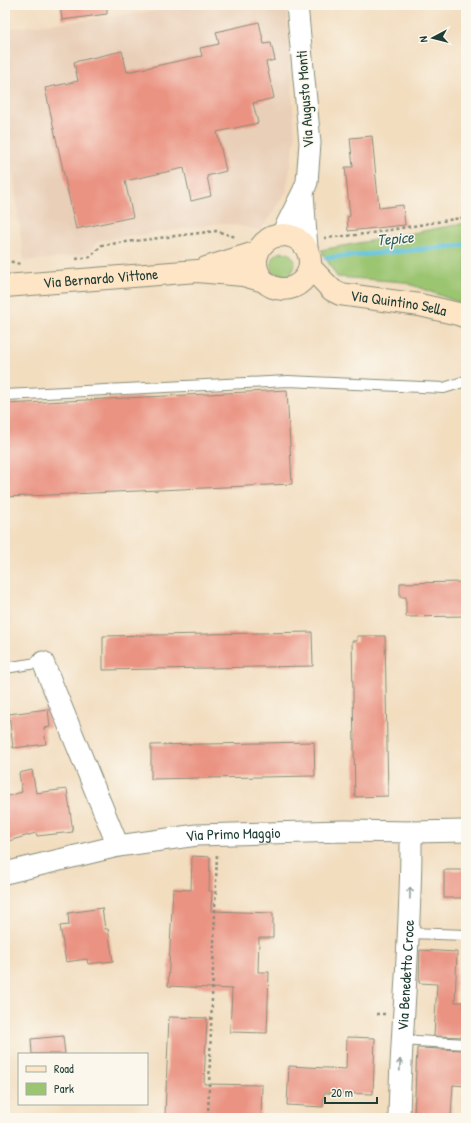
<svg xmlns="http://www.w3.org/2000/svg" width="471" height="1123" viewBox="0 0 471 1123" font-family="'Patrick Hand',sans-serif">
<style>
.built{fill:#e9cfb8}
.green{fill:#9bc571;stroke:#5d8152}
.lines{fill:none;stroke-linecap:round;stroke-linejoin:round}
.stream{stroke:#5fc2de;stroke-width:5}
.building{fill:#ea9382}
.lane-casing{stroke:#888d7a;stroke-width:12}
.street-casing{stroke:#888d7a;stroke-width:23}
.secondary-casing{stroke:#888d7a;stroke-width:24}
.path{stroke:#888d7a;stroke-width:2.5;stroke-dasharray:3 3;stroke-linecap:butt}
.lane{stroke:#fff;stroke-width:10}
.street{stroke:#fff;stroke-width:21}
.secondary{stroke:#fde5c5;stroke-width:22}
.oneway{stroke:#8f9e9a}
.labels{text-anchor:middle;stroke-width:3;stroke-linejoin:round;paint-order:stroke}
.street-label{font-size:15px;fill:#1f3d34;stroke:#fbf7ec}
.water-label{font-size:16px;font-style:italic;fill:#2f5e5e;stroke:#fbf7ec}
</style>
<rect width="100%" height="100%" fill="#fbf7ec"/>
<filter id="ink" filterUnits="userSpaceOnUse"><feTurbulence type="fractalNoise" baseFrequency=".025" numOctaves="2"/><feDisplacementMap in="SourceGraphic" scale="8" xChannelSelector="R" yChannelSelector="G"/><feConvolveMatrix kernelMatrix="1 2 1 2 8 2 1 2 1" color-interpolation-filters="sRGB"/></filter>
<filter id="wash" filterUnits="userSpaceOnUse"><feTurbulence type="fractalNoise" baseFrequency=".012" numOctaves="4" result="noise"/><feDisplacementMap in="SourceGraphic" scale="16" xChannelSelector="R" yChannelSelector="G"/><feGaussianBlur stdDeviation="0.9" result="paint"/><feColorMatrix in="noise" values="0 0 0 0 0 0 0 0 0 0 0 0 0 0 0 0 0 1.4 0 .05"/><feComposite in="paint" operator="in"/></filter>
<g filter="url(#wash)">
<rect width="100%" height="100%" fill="#f2ddbf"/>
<path class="built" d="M206,5H287L295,139L286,192L261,230L222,223L98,241L88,254L24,262L5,107V29Z"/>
<path class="green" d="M466,223V305L404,282L337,277L321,250Z
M271 264a12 12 0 1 1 24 0a12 12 0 1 1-24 0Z"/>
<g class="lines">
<path class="stream" d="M326,258L466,245"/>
</g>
<g id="blocks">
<path class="building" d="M60,5H107V14L62,20Z
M259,22L264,44L271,43L275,60L266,62L274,98L253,103L258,123L217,132L226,171L207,176L211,196L191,201L184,168L125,181L133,217L76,229L45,88L78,81L74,62L122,51L127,72L202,56L200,48L219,44L216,32Z
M372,136L379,208L403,205L405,225L348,231L347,217L350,216L345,167H353L350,138Z
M287,390L292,484L5,497V404Z
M466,582V616L406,617V597H400V583Z
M312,632L313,666L103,670V636Z
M357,636H385L388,796L355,797L352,641H357Z
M48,709L50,727L44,728L46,744L13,748L9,714Z
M314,742L315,776L151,779V745Z
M32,770L36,793L67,789L73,832L37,836L36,833L5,842V797L22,792L19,773Z
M192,856L210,857L209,891H212L211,911L273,913V938H259L258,972H269L267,1033L230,1032L232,989L168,986L173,889L191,890Z
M444,870H466V898H444Z
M102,908L105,929H108L113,961L88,964L87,959L66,962L60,926L69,925L68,913Z
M420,950L457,952L455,1002H464L463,1037L434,1036L437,984L419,983Z
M169,1017L207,1018L204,1084L262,1085L261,1118H227L165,1115Z
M63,1036L65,1054H32L31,1039Z
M347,1037L375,1038L373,1094L324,1093L323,1107L287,1105L289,1066L346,1069Z
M417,1048L466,1050V1086L453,1085L451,1116L446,1115V1118H414Z"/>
</g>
</g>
<g filter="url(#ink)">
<use href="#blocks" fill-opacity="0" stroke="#888d7a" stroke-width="1"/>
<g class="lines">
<defs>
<path id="lane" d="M5,395L288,381L444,388L466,381
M5,668L43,662
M409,933L466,935
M401,1040L466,1044"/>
<g id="street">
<path d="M303,193L307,249"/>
<path d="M281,236L303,192L307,182L310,143L297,5"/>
<path d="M43,662L118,846"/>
<path id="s1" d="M5,873L118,846L197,835L345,831L411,832L466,831"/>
<path id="s2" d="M399,1118C401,1023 412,927 411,832"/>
</g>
<g id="secondary">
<circle cx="283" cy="262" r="27"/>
<path id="s3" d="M310,267L332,290L340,294L420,305L458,314L466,317"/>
<path d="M206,268L258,252"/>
<path id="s4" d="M5,286L197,271L243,275L264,281"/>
</g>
</defs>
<use href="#lane" class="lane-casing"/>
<use href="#street" class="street-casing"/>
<use href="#secondary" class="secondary-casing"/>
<path class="path" d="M324,238L366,234L466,217
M76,259L90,257L102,245L216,231L236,237
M5,260L20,264
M376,1014H386
M208,1116L217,853"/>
<use href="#lane" class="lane"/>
<use href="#street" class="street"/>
<use href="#secondary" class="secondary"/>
</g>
<defs><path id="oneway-shaft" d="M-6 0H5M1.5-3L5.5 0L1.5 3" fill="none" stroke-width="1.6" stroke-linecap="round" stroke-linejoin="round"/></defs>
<g class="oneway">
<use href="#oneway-shaft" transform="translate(410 893) rotate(-89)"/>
<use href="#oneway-shaft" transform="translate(400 1065) rotate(-88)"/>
</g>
</g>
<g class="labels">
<g class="street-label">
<text transform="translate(305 99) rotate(-94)" y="5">Via Augusto Monti</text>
<text dy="5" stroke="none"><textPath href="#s4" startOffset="96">Via Bernardo Vittone</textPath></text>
<text dy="5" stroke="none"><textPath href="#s3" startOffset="100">Via Quintino Sella</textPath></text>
<text dy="5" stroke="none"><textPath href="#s1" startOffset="232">Via Primo Maggio</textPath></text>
<text dy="5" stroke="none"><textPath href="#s2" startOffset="143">Via Benedetto Croce</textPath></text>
</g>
<g class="water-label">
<text transform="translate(395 238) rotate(-5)" y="6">Tepice</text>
</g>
</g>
<rect width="471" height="1123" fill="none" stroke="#fbf7ec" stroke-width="20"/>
<rect x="18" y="1053" width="130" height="52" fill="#fbf7ec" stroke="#a3ada2"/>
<rect x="26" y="1066" width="20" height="6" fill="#fde5c5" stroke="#a3ada2"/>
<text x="54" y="1073" font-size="12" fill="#1f3d34">Road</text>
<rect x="26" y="1083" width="20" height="12" fill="#9bc571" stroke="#a3ada2"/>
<text x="54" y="1093" font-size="12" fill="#1f3d34">Park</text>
<g transform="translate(433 38) rotate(263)" stroke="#fbf7ec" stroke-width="3" paint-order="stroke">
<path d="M0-3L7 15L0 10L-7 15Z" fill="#1f3d34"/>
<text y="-6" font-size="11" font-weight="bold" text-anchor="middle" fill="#1f3d34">N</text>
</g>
<path d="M325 1097v6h52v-6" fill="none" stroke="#1f3d34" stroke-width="2"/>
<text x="331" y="1097" font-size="12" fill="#1f3d34" stroke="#fbf7ec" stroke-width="3" paint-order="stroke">20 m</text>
</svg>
